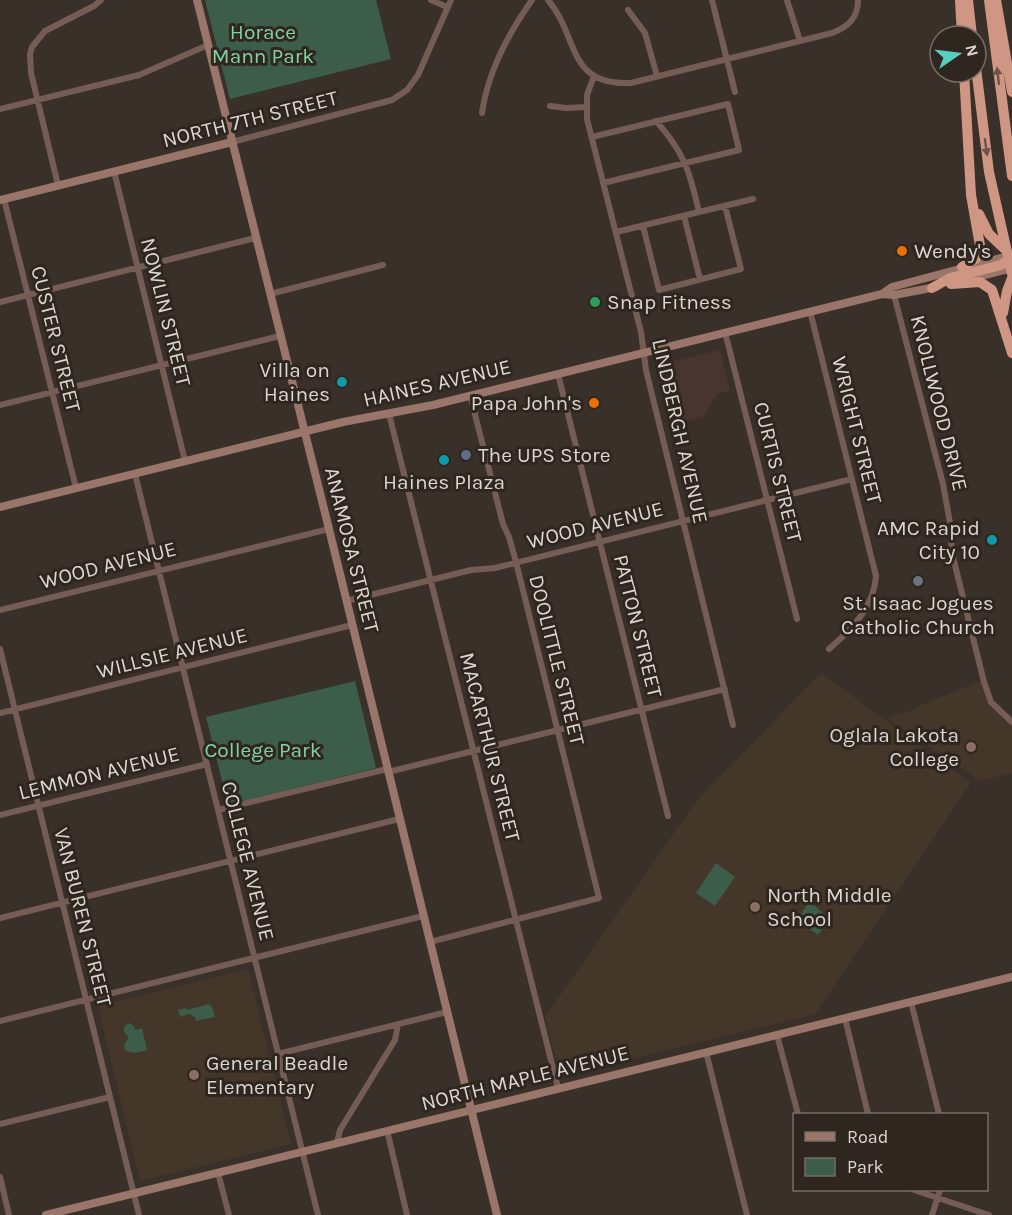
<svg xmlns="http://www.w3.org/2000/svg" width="1012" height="1215" viewBox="0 0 1012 1215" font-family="Karla,sans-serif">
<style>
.commercial{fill:#493530}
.built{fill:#44372a}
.green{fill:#3b5d49}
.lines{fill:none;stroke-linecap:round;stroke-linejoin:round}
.street{stroke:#755d56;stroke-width:6}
.secondary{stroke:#9a7569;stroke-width:8}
.highway{stroke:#d09684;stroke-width:10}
.oneway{fill:#6f5347}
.food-dot{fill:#e8710a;stroke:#2f271f;stroke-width:2}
.leisure-dot{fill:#2e9e5b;stroke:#2f271f;stroke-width:2}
.culture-dot{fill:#0f9aa8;stroke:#2f271f;stroke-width:2}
.service-dot{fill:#5c6f8a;stroke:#2f271f;stroke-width:2}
.worship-dot{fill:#6b7280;stroke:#2f271f;stroke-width:2}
.education-dot{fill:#8d6e63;stroke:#2f271f;stroke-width:2}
.labels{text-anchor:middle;stroke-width:6;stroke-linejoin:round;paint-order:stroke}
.park-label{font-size:21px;fill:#81d3a4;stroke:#2f271f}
.street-label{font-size:21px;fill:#dbd6d1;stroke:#2f271f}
.poi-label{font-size:21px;fill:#dbd6d1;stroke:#2f271f;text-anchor:start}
</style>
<rect width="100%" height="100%" fill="#393129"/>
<path class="commercial" d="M720,350L730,391L717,394L703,417L672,424L659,371L663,364Z"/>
<path class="built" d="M821,673L971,783L815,1014L560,1076L545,1017L698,799Z
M983,680L987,694L1012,722V773L980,781L886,717L914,710L921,705Z
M248,969L291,1144L140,1181L98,1006Z"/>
<path class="green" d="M205,0H376L391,59L230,99Z
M355,681L376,768L228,805L206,717Z
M716,863L735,877L715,906L696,893Z
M809,902L819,909L817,913L819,910L830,918L818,935L797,920Z
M209,1004L212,1007L215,1017L196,1021L195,1017L189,1014L180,1017L178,1010L187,1008V1010Z
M129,1023L134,1026L135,1030L142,1028L147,1050L135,1053L125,1051L124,1045L129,1037L124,1032V1027Z"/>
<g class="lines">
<path class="street" d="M431,0L447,7
M548,0C579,36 566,86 631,83L832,33C848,27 858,18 858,0
M712,0L735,92
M787,0L800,41
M628,10L645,33L657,76
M594,76L587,95V119L641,332L646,370L733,725
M550,106L566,108L586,107
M0,109L139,75L208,45
M482,113C488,71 508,34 532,0
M656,121C684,152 690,172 699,212
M592,137L728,104L739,150L603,183
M232,142L392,100L407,90L418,75L451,0
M114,171L185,461
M58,185L31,73L30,54L32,47L45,31L94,6L101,0
M4,199L76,488
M684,216L700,279
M643,226L659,290L741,269L725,206
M616,232L753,199
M270,294L383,265
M894,295L943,484L950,523L952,553L984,682L991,702L1012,722
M0,302L255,238
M810,311L876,576C874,607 852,629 829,649
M725,332L797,619
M558,374L668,816
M0,405L280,336
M389,414L558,1088
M135,474L318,1215
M346,601L471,570L495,568L852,479
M0,610L329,529
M0,649L139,1215
M0,713L352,625
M388,772L725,689
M218,810L387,769
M0,815L207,764
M0,918L399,819
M430,942L599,898L516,562L509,537L503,524L470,395
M911,1002L939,1114
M845,1018L868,1114
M0,1021L423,916
M777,1035L798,1114
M706,1052L747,1215
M278,1054L447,1012
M0,1124L110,1097
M387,1130L407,1215
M337,1142L340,1130L395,1040L398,1024
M218,1173L229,1215
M0,1177L9,1215
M914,1190L989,1215
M932,1215L940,1190"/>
<path class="secondary" d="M197,0L329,529L497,1215
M0,200L232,142
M966,280L1012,268
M882,294L892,287L1012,255
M0,507L343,422L433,405L882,294L894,295L936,287
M46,1215L1012,977"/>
<path class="highway" d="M960,0L962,36
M968,0L972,36
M989,0L1012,176
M996,0L1012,92
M976,68L989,172L1012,274
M979,214L989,234L1007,251
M962,267L975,259L981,251L971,195L964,72
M951,284L980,282L992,290L1012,353
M932,288L950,278L1001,265L1012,257
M1003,313L1007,291L1012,278"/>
</g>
<defs><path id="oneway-solid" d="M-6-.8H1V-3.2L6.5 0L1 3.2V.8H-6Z" transform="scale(1.5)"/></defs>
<g class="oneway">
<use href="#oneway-solid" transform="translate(998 76) rotate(-97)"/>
<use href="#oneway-solid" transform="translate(986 147) rotate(82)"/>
</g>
<g class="food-dot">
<circle cx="902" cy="251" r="6"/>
<circle cx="594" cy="403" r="6"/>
</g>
<circle class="leisure-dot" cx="595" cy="302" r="6"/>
<g class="culture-dot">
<circle cx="342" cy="382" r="6"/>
<circle cx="444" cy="460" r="6"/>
<circle cx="992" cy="540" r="6"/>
</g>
<circle class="service-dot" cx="466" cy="455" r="6"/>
<circle class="worship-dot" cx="918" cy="581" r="6"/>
<g class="education-dot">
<circle cx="971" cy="747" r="6"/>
<circle cx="755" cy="907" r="6"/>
<circle cx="194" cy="1075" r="6"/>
</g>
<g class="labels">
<g class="park-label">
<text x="263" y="39">Horace<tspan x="263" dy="24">Mann Park</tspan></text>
<text x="263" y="757">College Park</text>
</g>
<g class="street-label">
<text transform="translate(250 119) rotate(-14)" y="7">NORTH 7TH STREET</text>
<text transform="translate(166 312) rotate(76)" y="7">NOWLIN STREET</text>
<text transform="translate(56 339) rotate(76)" y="7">CUSTER STREET</text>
<text transform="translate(437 383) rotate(-13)" y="7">HAINES AVENUE</text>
<text transform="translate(939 403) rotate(76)" y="7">KNOLLWOOD DRIVE</text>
<text transform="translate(857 430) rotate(76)" y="7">WRIGHT STREET</text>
<text transform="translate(680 431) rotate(77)" y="7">LINDBERGH AVENUE</text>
<text transform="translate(778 472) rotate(76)" y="7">CURTIS STREET</text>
<text transform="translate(595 525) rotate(-14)" y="7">WOOD AVENUE</text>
<text transform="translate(352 550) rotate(76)" y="7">ANAMOSA STREET</text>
<text transform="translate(108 565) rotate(-14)" y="7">WOOD AVENUE</text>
<text transform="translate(638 626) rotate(76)" y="7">PATTON STREET</text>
<text transform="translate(172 653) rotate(-14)" y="7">WILLSIE AVENUE</text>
<text transform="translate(557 660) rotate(76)" y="7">DOOLITTLE STREET</text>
<text transform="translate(490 747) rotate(76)" y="7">MACARTHUR STREET</text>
<text transform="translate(99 773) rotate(-14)" y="7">LEMMON AVENUE</text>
<text transform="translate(248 861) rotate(76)" y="7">COLLEGE AVENUE</text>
<text transform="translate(83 917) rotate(76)" y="7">VAN BUREN STREET</text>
<text transform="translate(525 1078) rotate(-14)" y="7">NORTH MAPLE AVENUE</text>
</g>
<g class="poi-label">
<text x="914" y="258">Wendy's</text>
<text x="607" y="309">Snap Fitness</text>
<text x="330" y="377" text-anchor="end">Villa on<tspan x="330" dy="24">Haines</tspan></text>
<text x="582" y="410" text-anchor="end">Papa John's</text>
<text x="478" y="462">The UPS Store</text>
<text x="444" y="489" text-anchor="middle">Haines Plaza</text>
<text x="980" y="535" text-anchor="end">AMC Rapid<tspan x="980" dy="24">City 10</tspan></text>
<text x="918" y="610" text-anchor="middle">St. Isaac Jogues<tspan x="918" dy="24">Catholic Church</tspan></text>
<text x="959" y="742" text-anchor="end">Oglala Lakota<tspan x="959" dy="24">College</tspan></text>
<text x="767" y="902">North Middle<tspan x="767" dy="24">School</tspan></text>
<text x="206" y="1070">General Beadle<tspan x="206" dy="24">Elementary</tspan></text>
</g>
</g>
<rect x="793" y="1113" width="195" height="78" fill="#2f271f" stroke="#746d66" stroke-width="1.5"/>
<rect x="805" y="1132" width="30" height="9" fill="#9a7569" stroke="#746d66" stroke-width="1.5"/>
<text x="847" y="1143" font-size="18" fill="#dbd6d1">Road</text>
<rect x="805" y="1158" width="30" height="18" fill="#3b5d49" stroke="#746d66" stroke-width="1.5"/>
<text x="847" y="1173" font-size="18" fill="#dbd6d1">Park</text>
<g transform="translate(958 54) rotate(76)"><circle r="28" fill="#2f271f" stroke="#746d66" stroke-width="1.5"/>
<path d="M0-4.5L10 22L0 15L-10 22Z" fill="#58cec1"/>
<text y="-9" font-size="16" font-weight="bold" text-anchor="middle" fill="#dbd6d1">N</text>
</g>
</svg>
